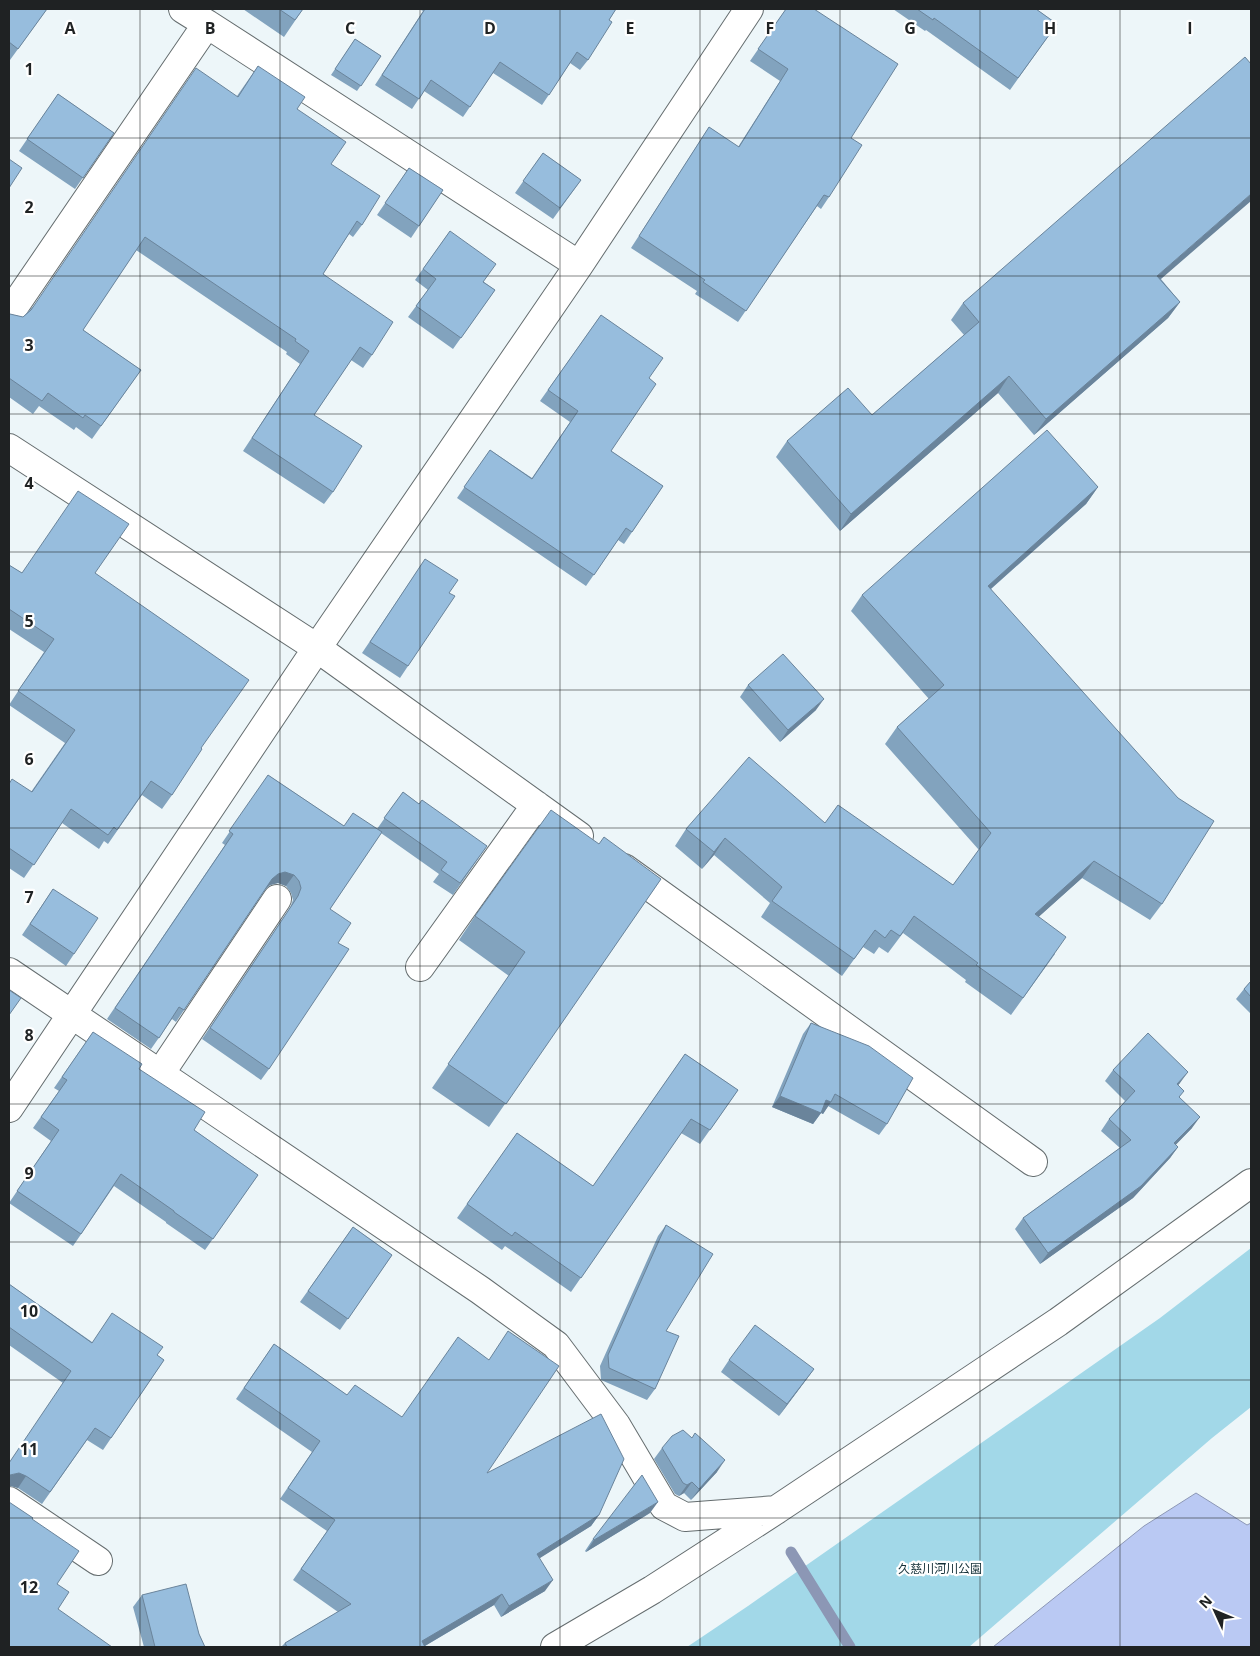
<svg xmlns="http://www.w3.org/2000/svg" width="1260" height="1656" viewBox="0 0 1260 1656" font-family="'Open Sans','Noto Sans JP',sans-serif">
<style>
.green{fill:#a2d8e8}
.water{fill:#bac9f3;stroke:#8c97b5}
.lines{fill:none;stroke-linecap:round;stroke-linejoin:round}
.stream{stroke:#8c97b5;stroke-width:11}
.minor-casing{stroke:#656d6f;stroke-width:30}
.minor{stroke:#fff;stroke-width:28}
.wall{fill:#82a3be}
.shaded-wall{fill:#6a849b}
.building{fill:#97bddd;stroke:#6a849b}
.grid{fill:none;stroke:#1f2223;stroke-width:1;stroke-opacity:0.55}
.labels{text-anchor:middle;stroke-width:4.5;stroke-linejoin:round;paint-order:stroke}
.park-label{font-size:12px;fill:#143038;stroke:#fff}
.grid-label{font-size:16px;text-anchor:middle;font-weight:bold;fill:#1f2223;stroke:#fff;stroke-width:4.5;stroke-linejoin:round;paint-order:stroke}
</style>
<rect width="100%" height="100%" fill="#edf6f9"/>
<path class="green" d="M1251,1248V1407L1212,1438L969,1647H687L748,1606L1160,1318Z"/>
<path class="water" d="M1196,1493L1247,1525L1251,1523V1647H993L1144,1526Z"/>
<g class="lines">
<path class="stream" d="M791,1552L850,1647"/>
<defs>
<path id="minor" d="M183,9L207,24
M9,314L207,24L579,265
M9,448L317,648L579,836
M624,868L1033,1162
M420,967L536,805
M9,972L480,1290L556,1345L616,1425L664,1506L685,1517L776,1510
M160,1074L277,899
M9,1108L317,648L579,265L749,9
M9,1501L98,1561
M555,1647L652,1590L776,1510L1058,1322L1251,1183"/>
</defs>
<use href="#minor" class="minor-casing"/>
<use href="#minor" class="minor"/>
</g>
<path class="wall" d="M9,9H47L10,60L9,59Z
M243,9H303L284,37Z
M419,9H616L609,20L588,60L580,70L570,63L542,105L493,73L463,117L424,91L412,109L375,85L423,11Z
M786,9L851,138L829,197L821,209L817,206L738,322L695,294L697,291L631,248L709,127L738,147L780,81L750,61Z
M893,9H1036L1057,24L1010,90L926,30L925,31Z
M355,39L381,56L357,91L331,75Z
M258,66L297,109L331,164L362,225L353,237L349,234L323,274L372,355L363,368L351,360L314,415L333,492L324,504L243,451L300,364L286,354L287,352L136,250L83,330L141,370L92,439L76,427L74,430L39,406L33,414L9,397V313L10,314L23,317L237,96Z
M58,94L114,133L75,189L19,151Z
M543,153L581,180L553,219L515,193Z
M409,168L443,190L411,238L377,215Z
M450,231L484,282L495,290L453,349L408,317L428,290L415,280Z
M1161,279L1180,302L1168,318L1034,435L998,393L840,531L776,457L787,441L872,415L964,335L951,320L963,303Z
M601,315L649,378L611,451L663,486L624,544L618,540L586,586L457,498L490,450L532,478L570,422L540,401Z
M1098,487L1086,504L991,589L1162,904L1150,920L1082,878L1038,917L1055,954L1011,1015L965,982L966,980L903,933L888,953L879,947L874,954L863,947L842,976L761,917L770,903L714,855L702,869L675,846L686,829L825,823L953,885L979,850L885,744L897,727L929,699L851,611L862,595Z
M9,565L22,573H95L201,748L172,795L162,809L142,795L108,844L104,841L99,849L62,823L24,878L9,868V784L31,792L65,743L9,705L44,652L9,629Z
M418,570L449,593L408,666L400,678L362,653Z
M748,685L816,710L780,742L740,697Z
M268,775L344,826L377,829L403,792L419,804L487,846L453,895L433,882L439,874L381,833L330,909L338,943L269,1069L261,1080L202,1039L290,908L293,900L291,893L286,886L278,883L270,885L265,890L176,1022L172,1019L151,1049L107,1019L225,845L222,843Z
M599,844L661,879L489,1127L432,1088L509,976L459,940L475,916Z
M53,889L74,954L66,966L22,935Z
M1251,981V1014L1236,999L1244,989Z
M811,1023L887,1124L879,1135L828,1106L823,1114L821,1113L813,1124L772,1107L803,1034Z
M93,1032L139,1069L194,1130L258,1175L205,1250L166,1223V1222L114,1186L73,1246L9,1203L51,1141L33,1128L59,1091L54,1088Z
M685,1054L738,1090L700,1144L681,1133L571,1292L505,1246L502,1250L457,1218L517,1133L593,1186Z
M1113,1070L1180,1083L1178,1085L1180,1098L1192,1128L1175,1145L1178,1147L1170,1158L1133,1198L1040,1264L1015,1229L1023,1218L1120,1148L1101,1131L1109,1119L1125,1101L1105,1081Z
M666,1225V1331L655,1389L647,1400L601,1380L600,1366L658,1236Z
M353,1227L392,1255L340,1330L300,1302Z
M9,1284L92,1342L157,1355L164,1360L103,1450L87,1440L42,1504L18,1488L11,1486L63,1383L9,1345Z
M274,1344L347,1395L402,1417L487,1473L599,1515L591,1526L539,1558L545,1591L501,1617L494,1605L425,1646V1647H281L285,1643L338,1612L293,1580L327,1531L280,1499L312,1452L236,1399Z
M729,1360L814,1369L779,1416L721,1372Z
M662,1448L717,1472L691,1500L684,1493L679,1496L675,1494L654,1459Z
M650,1513L586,1552L585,1551L593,1539Z
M142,1595L199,1634L205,1647H144L133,1607Z"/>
<path class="shaded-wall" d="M1251,194V201L1146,292L1157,276Z
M1180,302L1168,318L1034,435L1046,419Z
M1009,376L998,393L840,531L851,514Z
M1098,487L1086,504L976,602L988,586Z
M824,699L816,710L780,742L788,730Z
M725,838L714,855L702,869L714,852Z
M1094,861L1082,878L1023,931L1035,914Z
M285,872L294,875L286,886L278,883L270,885L264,890L272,879L278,874Z
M1188,1072L1180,1083L1169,1095L1177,1084Z
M780,1096L821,1113L813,1124L772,1107Z
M826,1100L831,1102L823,1114L818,1111Z
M1200,1117L1192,1128L1166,1155L1174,1143Z
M1178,1147L1170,1158L1133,1198L1040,1264L1048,1253Z
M814,1369L806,1380L779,1416L787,1404Z
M725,1460L717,1472L691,1500L699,1489Z
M19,1473L26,1476L18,1488L11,1486H9V1476L10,1475Z
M692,1482L684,1493L679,1496L687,1485Z
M658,1502L650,1513L586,1552L594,1540Z
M599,1515L591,1526L529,1565L537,1554Z
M553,1580L545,1591L501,1617L509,1606Z
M502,1594L494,1605L423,1647L422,1641Z"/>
<path class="building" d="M9,9H47L18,49L9,42Z
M279,9H303L295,20Z
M425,9H616L609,20L612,22L588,60L577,52L549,95L500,62L470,107L431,80L419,99L382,75Z
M786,9H814L898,64L851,138L862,145L829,197L824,195L746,311L703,282L705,280L639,236L709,127L739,147L788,69L758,49Z
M917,9H1036L1057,24L1018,78L934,18L933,20Z
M355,39L381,56L361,86L335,69Z
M1245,57L1251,64V194L1157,276L1180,302L1046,419L1009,376L851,514L787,441L848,388L872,415L979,322L963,303Z
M258,66L305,97L297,109L346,142L331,164L380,196L362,225L357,221L323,274L393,322L372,355L360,347L314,415L362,446L333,492L252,438L309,351L295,341L296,339L145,237L83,330L141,370L101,426L85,415L83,418L48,393L42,401L9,378V313L10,314L23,317L31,310L196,68L238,97Z
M58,94L114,133L83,178L27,139Z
M543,153L581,180L560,208L523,181Z
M9,159L22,168L9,188Z
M409,168L443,190L419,226L385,203Z
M450,231L496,264L483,282L495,290L461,338L416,306L436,279L423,269Z
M601,315L663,358L649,378L656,384L611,451L663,486L632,532L626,528L594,575L464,487L490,450L532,479L578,411L548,390Z
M1047,430L1098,487L988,586L1178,798L1214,821L1162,904L1094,861L1035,914L1066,937L1023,998L976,965L978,963L914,916L900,936L891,930L885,938L875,930L854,959L772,901L782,887L725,838L714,852L686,829L749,757L825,823L838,805L953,885L991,833L897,727L944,685L862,595Z
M78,491L129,524L95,573L249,680L201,748L202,749L172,795L151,781L117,830L114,827L108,835L71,809L34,865L9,848V784L12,779L32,792L75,730L18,691L54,639L9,609V565L22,573Z
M425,559L458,580L449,593L455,596L408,666L370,642Z
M783,654L824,699L788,730L748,685Z
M268,775L344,826L353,813L382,832L330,909L351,923L338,943L349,949L269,1069L210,1028L298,896L301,888L299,881L294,875L285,872L278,874L272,879L184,1010L179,1007L159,1038L115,1008L233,834L229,831Z
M403,792L419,804L422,800L487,846L460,883L441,870L447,862L384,818Z
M551,810L599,844L604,837L661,879L506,1104L448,1064L525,952L475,916Z
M53,889L98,918L74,954L30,924Z
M1251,981V997L1244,989Z
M9,990L21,998L9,1015Z
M811,1023L869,1046L913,1078L887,1124L835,1094L831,1102L826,1100L821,1113L780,1096Z
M93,1032L142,1064L139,1069L205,1112L194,1130L258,1175L213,1239L174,1212V1211L121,1174L81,1234L17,1191L59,1130L41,1117L67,1080L62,1077Z
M1148,1033L1188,1072L1177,1084L1184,1091L1179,1097L1200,1117L1174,1143L1178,1147L1141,1186L1048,1253L1023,1218L1131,1140L1109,1119L1135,1091L1113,1070Z
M685,1054L738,1090L710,1130L691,1119L581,1278L515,1232L512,1236L467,1204L517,1133L593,1186Z
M666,1225L713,1254L666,1331L679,1336L655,1389L609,1368L608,1355Z
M353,1227L392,1255L348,1319L308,1291Z
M9,1284L92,1343L112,1313L163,1347L157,1355L164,1360L111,1438L95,1428L50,1492L26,1476L19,1473L10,1475L9,1476V1463L71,1371L9,1327Z
M755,1325L814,1369L787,1404L729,1360Z
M508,1331L559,1366L487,1473L601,1414L624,1459L599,1515L537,1554L553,1580L509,1606L502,1594L422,1641L425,1647H287L285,1643L351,1604L301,1569L335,1520L288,1488L320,1441L244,1388L274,1344L347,1395L355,1385L402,1417L458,1337L489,1360Z
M683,1430L692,1438L695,1433L725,1460L699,1489L692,1482L687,1485L683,1483L662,1448L672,1436Z
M642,1475L658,1502L594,1540L593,1539Z
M9,1502L33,1518L32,1519L79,1551L57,1584L69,1592L58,1609L112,1647H9Z
M186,1584L199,1634L205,1647H155L142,1595Z"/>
<path class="grid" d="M140,9V1647M280,9V1647M420,9V1647M560,9V1647M700,9V1647M840,9V1647M980,9V1647M1120,9V1647M9,138H1251M9,276H1251M9,414H1251M9,552H1251M9,690H1251M9,828H1251M9,966H1251M9,1104H1251M9,1242H1251M9,1380H1251M9,1518H1251"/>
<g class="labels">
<g class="park-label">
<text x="940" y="1573">久慈川河川公園</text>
</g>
</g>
<g class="grid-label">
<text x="70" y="34">A</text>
<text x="210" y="34">B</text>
<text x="350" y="34">C</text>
<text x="490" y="34">D</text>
<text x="630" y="34">E</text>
<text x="770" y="34">F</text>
<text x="910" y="34">G</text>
<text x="1050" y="34">H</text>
<text x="1190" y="34">I</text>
<text x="29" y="75">1</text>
<text x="29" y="213">2</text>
<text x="29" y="351">3</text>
<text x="29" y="489">4</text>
<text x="29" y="627">5</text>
<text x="29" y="765">6</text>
<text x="29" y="903">7</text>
<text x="29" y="1041">8</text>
<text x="29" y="1179">9</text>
<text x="29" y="1317">10</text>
<text x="29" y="1455">11</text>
<text x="29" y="1593">12</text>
</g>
<rect width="1260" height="1656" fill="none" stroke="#1f2223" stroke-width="20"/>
<g transform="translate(1215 1611) rotate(314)" stroke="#ffffff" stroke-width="4" paint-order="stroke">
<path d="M0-4L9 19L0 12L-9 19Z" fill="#1f2223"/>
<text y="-8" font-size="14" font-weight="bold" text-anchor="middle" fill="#1f2223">N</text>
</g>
</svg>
